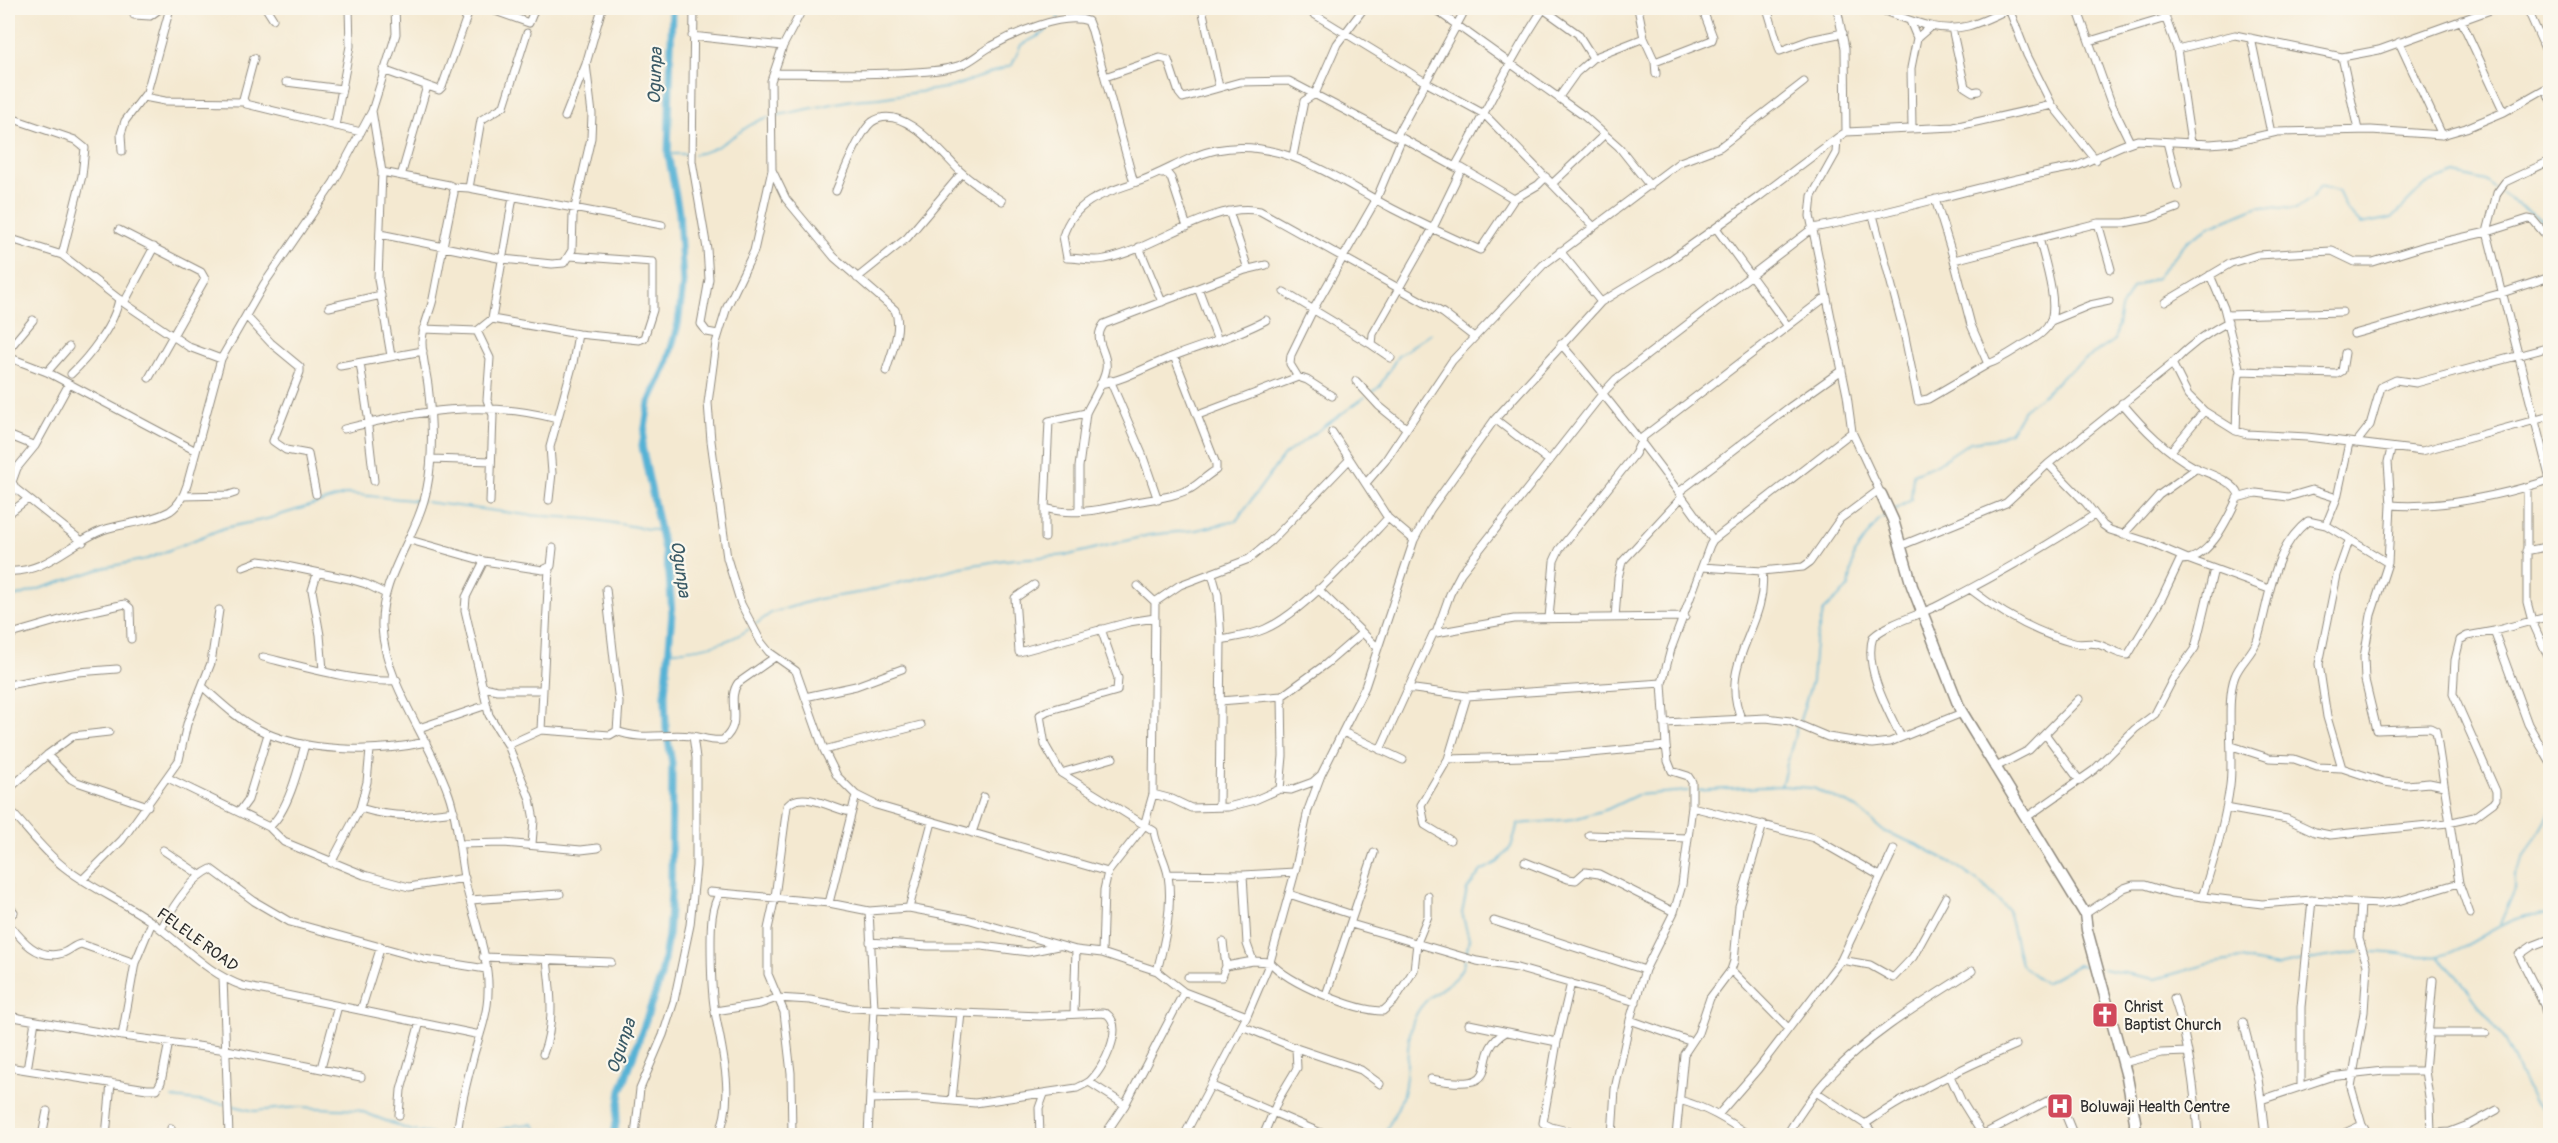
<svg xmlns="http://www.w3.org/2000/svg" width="2558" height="1143" viewBox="0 0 2558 1143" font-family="Pangolin,sans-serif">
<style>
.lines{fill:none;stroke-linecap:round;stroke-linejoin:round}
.stream{stroke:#57b2d5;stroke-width:1.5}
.canal{stroke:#57b2d5;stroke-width:7}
.street-casing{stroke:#908a7e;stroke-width:9}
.secondary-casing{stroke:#908a7e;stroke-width:13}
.street{stroke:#fff;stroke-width:7}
.secondary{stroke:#fff;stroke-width:10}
.labels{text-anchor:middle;stroke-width:4.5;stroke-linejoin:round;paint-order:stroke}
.street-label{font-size:16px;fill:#2b2b2b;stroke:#fbf7ec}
.poi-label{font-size:16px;fill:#2b2b2b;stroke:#fbf7ec;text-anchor:start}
.water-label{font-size:18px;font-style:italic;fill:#3a5a66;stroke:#fbf7ec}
</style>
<rect width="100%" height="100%" fill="#fbf7ec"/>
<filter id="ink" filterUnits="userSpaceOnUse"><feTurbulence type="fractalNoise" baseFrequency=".0167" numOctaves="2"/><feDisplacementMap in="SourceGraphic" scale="12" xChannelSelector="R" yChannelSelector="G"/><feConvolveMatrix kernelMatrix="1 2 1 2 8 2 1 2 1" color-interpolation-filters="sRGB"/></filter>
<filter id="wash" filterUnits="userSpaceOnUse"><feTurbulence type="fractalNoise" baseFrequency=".008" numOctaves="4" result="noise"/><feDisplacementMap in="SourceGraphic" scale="24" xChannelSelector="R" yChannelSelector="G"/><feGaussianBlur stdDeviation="1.35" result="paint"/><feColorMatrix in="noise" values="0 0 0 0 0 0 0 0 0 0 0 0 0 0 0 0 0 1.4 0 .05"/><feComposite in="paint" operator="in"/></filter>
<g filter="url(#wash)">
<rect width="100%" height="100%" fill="#f4e9d1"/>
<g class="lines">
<path class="stream" d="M1057,18L1066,8
M774,116L852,100L879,98L952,87L1012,65L1021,45L1044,33L1052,24
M668,154H689
M694,154C722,152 742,124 769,117
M2501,193L2550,225
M1372,392L1379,387L1398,356L1431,333
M426,502L527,515L590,519L660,531
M1893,511L1911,500L1913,474L1937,464L1970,442L1993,439L2010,432L2024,409L2046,393L2063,375L2115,340L2121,309L2132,288L2156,278L2187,241L2211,226L2259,206L2296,209L2312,198L2320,186L2338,191L2347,210L2361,224L2392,218L2426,184L2456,174L2485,181L2497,190
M8,599L107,567L147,559L224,528L267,519L348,494L422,501
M756,624L771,613L818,599L864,592L961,567L1004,560L1069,555L1149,535L1196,530L1236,521L1284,455L1365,397
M669,652C698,648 725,646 749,629
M1799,723L1812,681L1815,643L1824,610L1849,587L1854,554L1879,520L1886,515
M1781,786L1797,727
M1693,791L1781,786L1813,788L1857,808L1883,831L1916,844L1952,863L1984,886L2008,910L2021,965L2045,983L2078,965L2092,967
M2500,924L2515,889V874L2550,812
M2367,952C2385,951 2429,959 2440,956C2481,945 2505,910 2550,915
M1466,955L1469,939L1462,913L1467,890L1481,871L1498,862L1511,847L1518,824L1574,819L1608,809L1637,795L1688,791
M2440,958L2462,982L2505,1041L2533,1101L2550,1115
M2308,960L2359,952
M2103,969L2155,979L2209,964L2241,959L2277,966L2303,961
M172,1098L225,1104
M230,1105L254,1111L300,1107L358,1110L409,1130L441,1136
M478,1136L517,1125L533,1124L541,1136
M1384,1136C1390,1120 1401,1106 1404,1090C1410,1061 1403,1024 1425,1002C1439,987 1460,982 1465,959"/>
<path class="canal" d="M614,1136L621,1091L661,977L668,936L671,895L672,763L666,729L665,693L672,613L669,573L642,446L649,403L666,367L678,324L683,285L679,212L668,154L672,8"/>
</g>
</g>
<g filter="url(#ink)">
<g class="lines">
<defs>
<path id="street" d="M266,8L273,19
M395,8L396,34L372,111L382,172L449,185L453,187L454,193C446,228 440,264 433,299C430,313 422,327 422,342C422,356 426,371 428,385C432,419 434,454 427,488C418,536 380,576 382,627C385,684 431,741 449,795C458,821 459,850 464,877C471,911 490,958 488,992C488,1013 480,1034 474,1054C467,1081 460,1107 457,1136
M487,8L529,23L535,8
M694,8L692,161L707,249L709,279L701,324L707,332L718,334
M803,8L783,46L771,81L772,170L754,251L727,307L716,343L708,403L711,441L727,558L741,604L761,642L769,652L796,671L824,750L837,776L856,795L876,805L1108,872L1104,890L1102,953L1157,971L1184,992L1247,1016L1270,962L1295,872L1308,810L1321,775L1365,687L1414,540L1430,510L1495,419L1601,302L1666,263L1760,196L1837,138
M1202,8L1219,87
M1304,8L1427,83L1484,114L1593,226
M1433,8L1584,116L1619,147L1650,186
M1542,8L1578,34L1593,58
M1638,8L1644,38L1655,62L1656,74
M1767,8L1780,51L1810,40L1843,33
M1837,8L1845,48L1846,132L1837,138L1836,153L1812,196L1810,216L1847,395L1852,432L1881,494
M1876,8C1905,18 1936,34 1968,26C1983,22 1997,14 2012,8
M2077,8L2111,103L2130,142
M2162,8L2177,49L2191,143
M2527,8L2550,60
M2009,9L2027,55L2052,105L2096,160
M134,15L150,16L161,8
M2461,20L2504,112
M1910,21L1917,38
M1952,28L1965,87L1973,92L1978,91
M692,36L783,46
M2251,38L2271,133
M2090,41L2166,18
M2399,42L2442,135
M2177,49L2235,35L2342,57L2379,50L2496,8
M2342,57L2358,130
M254,58L243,99L246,104L361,132
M1655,62L1712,40L1713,37L1702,8
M383,70L439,90L442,87L470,8
M774,73C813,73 853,75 893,73C915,72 940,72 961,65C972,61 982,51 992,46C1015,33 1063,12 1088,21L1092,31L1134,183
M1105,77L1160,58L1168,60L1179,93L1183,98L1240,82L1289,81L1396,137L1402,138L1455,167L1462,168L1514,199
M286,82L342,89
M2546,89L2550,99
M144,97L165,101L243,102
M1559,97L1576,73L1593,58L1644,38
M8,117L75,140L85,148L82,176L62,255
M565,117L586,64L602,8
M335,126L350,46L349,8
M1912,128L1911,68L1917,38L1931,26
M1846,132L1954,127L2052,105
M1396,137L1466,8
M2167,142L2178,186
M122,151L121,134L125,121L147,92L170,8
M1293,156L1304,101L1315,94L1337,44L1364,8
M1455,167C1485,114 1510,58 1544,8
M772,170L786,199L834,257L895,310C903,328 891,354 886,371
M382,172L378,279L391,356
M1162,174L1167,173L1171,178L1187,227
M401,176L427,86
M1553,183L1605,134
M453,187L469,188L662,225
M469,188L481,120L504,106L527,33
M836,191C842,176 860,131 872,122C902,101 942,154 961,172C973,184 988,192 1002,201
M1935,199L1954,260L1971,325L1988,364C2000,360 2010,353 2021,346C2031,341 2046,333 2050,322C2059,303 2044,259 2039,238
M1229,211L1248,269
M1873,215L1904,332L1918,401L1928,399L1988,364
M2098,223L2111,269
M1716,228L1787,325
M119,230L201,272L205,279L149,378
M380,234L503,259L552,264L564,263L572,250L573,216L591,138L592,114L586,64
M8,238L62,255L124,303L189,347L221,359
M1139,247L1162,302
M1560,251L1601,302
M1954,260L2098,223H2124L2150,218L2177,208
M2210,275L2224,308L2240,371C2236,385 2237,415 2236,431
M857,278L907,238L962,173
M1198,288L1218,341
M1284,292L1372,345
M2165,302L2231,263L2257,255L2332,251L2355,262H2373L2425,246L2487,232L2528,219L2533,220L2550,240
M124,303L154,247
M329,307L381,295
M2226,315L2342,312
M246,316L271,343L300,367V372L273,441L286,450L308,454L316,494
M492,319L513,197
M2051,321L2090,305L2109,301
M423,329L477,331L492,319L578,334L639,340L644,338L653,310V262L570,256
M477,331L490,358L487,400L493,415L490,502
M2354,334L2502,293L2550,277
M1474,337L1443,313L1260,211C1214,200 1151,251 1105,259C1093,262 1079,258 1067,258L1063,236C1074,200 1107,192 1140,181C1166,172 1190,155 1216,150C1281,136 1338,180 1393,209C1422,224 1450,237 1480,250L1514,199L1538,185L1546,177
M1561,344C1615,406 1665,472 1713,540
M8,350L33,320
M1174,356L1216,464V470C1207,475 1199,484 1190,489C1170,498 1156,498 1136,502C1106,508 1075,517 1045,508L1049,421L1086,413C1092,400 1104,383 1106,369C1109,352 1091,341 1104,324L1245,270L1266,265
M8,357L47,372L196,451
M1391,358L1372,345L1373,334L1432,230L1462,168
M360,363L369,423L368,428L374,481
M2172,363L2188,395L2204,411
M340,366L423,351
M2240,371L2337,374L2342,371L2345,353
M47,372L69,347
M71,374C89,357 115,324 119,299
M1298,377L1290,364L1291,355L1313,310L1376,200L1402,138
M1110,380L1142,454L1158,500
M1356,381L1379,406L1406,428
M69,384L35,446L17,468L12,482L16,489L83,542
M1100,384C1125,380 1150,365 1174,356C1205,344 1237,336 1266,320
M1198,415L1298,377L1307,380L1332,396
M1495,419L1548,460
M344,429C416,411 484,399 557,419
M1332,432L1388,518L1414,540
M8,435L35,446
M2356,443L2370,425L2381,387L2396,380L2416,383L2550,347
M2391,449L2388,462L2391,505L2388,563L2371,615L2364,657L2365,680L2377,730L2430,728L2436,731L2459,883L2470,914
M2171,451L2204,411L2236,431L2247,434L2307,437L2422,451L2550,416
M431,459L491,461
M2048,464L2086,503L2103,525L2110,530L2148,542L2190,560L2269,589
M2550,480L2487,232L2497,193L2505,182L2550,161
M1366,483L1385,461L1452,361L1543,265L1680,162L1720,147L1804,82
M2527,487V602L2532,621L2550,661
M1679,492L1787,409L1842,370
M183,496L229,495L235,493
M2237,498L2256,493L2288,497L2312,490L2337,498
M549,500L552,473L550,447L573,363L578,334
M2391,505C2443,509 2501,495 2550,480
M1079,511V467L1086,413
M8,514L28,499
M2326,525L2337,498L2349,443
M2123,535L2159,495L2197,468
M1045,538V508
M410,540L484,561L543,570L551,566L553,548
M1900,546L2006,503L2048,464L2171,365C2188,346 2205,334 2228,322
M2526,551L2550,546
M484,561L466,597L465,610L489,715L508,745L530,799L534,820L532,844
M243,567L259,561L267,562L349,579L366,584L386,594
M1702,567L1762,571L1803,567L1810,562L1840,519L1879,490
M8,571C45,574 71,542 103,530C124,523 150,522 170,511C179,505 184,495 187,485L221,359L264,284L334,182L372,111
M317,574L312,590L320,635L323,670
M1212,574L1218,595L1221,640L1219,806
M1034,585L1015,598L1019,652L1129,622L1155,618
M1138,586L1155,602
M1318,589L1378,648
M1970,589C2001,613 2036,633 2074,643C2081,645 2090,642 2097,644C2108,647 2116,654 2128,655L2162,598L2180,560C2210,561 2228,518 2239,495C2234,481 2209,474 2196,468C2166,452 2143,428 2122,403
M1549,618L1554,561L1559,550L1635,454L1643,437L1826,297
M1615,618L1618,578L1622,562L1682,497
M1101,629L1118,678L1117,691L1047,711L1040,715L1045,745L1061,773L1154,831C1156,846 1165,859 1168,875C1173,906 1165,941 1157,971
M2494,631L2528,724L2550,762
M1436,633L1514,619L1685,617
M8,635L80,614L125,604L130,608L131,639
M1221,640C1235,637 1252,635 1265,629C1304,612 1358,550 1388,518
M263,657C292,664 370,686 397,680
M8,685L78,672L117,669
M203,687C220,702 237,719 258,729C303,753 377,753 426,742
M484,687L497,690H543
M1407,688L1467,696L1662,683
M805,697L856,686L902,669
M1220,701L1282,696L1326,664L1362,633
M1742,720C1716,662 1769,627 1762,571
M1664,723L1766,718L1790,721L1828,737L1872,744L1890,742L1962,713
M419,728L487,705
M541,730L549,568
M617,731C640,741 666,733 691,736C702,737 711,742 723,740C745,722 725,701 738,683L775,657
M1343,732L1403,760
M2046,735L2080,781
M1901,737C1888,711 1863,666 1873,637C1888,623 1920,615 1939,605C1992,578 2044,548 2094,515
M508,745L541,730L610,735L617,731L619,703L606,589
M2232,746L2269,758L2294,759L2317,767L2342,768L2384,782L2407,785L2429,783L2444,786
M824,750L921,725
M1380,750L1433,634L1436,633L1450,594L1461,573L1603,393L1616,379L1813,228C1901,212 1987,182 2075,167C2096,159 2117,145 2138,140L2210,144L2234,142L2277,132L2371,130L2442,135L2466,128L2504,112L2550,86
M47,755L71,779L77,782L148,806
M1448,759L1558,756L1666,746
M1994,768L2029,750L2079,699
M2342,768L2327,717L2319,664L2337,575L2349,541
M1061,773L1113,758
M168,778L269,827L284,842L364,875L409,887L465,878
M1280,789L1283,756L1282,696
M8,790L47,755L73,736L109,732
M1153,794L1172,799L1191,808L1228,807L1255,800L1280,789L1291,790L1313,782L1321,775
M1692,807L1814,838L1880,876
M8,808C26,827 43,851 64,867C92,889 125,902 153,923C183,945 208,974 243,986L480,1035
M360,808C397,819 417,816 454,811
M2226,808L2287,819L2315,832L2330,835L2448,823L2474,817L2493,803L2496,799V791L2453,694L2455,660L2460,640L2467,636L2494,631L2550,616
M240,811L248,800L268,734
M2027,817L2094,770L2135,729L2155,714L2173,679L2195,648L2214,569
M269,827C288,812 299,767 305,744
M972,833L984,797
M1589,835L1688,838
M1450,840L1425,825L1421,805L1448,759L1467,696
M459,844L504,843L581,850L598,848
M163,850L200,875
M1525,862L1568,879L1576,880L1585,872L1599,874L1674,912
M331,863L360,808L367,782L370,750
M1108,872L1144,826L1153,794L1155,602L1180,585L1249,559L1271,541L1349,460
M1168,874L1243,875L1295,872
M1243,875L1247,944L1253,961
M82,880L122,840L179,760L187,724L211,663L219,610
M710,892L829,903L869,911L909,908L967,919L1076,950L1102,953
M1289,894L1353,915
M2202,897C2214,861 2225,823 2230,785C2234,756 2225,700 2235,676C2240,663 2252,654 2257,641C2270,600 2271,550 2308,521L2326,525L2388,563
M470,900L560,894
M829,903L856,795
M2361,903L2359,939L2367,965L2364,1012L2351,1087L2362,1125L2369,1136
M8,905L14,912L8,917
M909,908L932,822
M2085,914L2124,888L2133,885H2145L2171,893L2262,904L2312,900L2379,904L2398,901L2459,883
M1494,921L1645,970
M8,923C21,939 36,959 59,954C68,953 73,945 81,944L135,963
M1351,924L1477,961L1517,968L1636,1002
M161,929C172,908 189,879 211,869L254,901L290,922L424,959L486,969
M2550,939L2532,946L2519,955L2544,1005L2550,1032
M870,942L928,946H982L1028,952L1058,946
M1223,942L1226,966
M483,957L611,962
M1841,960L1870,965L1893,978L1913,957L1946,897
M1731,970L1788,1028
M1188,977H1222L1226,966L1253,961L1270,962C1288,983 1355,1011 1383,1011L1394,1001L1414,970L1417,943L1428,916V896
M223,978L229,1136
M1571,983L1557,1042L1543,1123L1551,1127L1588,1136
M1326,995L1374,853
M2174,998C2189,1042 2195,1089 2198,1136
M361,1010L381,946
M715,1011L760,1004L777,998L810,1000L852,1008L961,1013L1041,1016L1102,1013L1107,1014C1125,1028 1103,1069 1090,1081C1086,1084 1081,1086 1077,1088L975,1103L918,1098L870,1099
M1074,1013L1076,950
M8,1016L122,1036L227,1050L361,1077
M1630,1020L1692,1042
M2243,1022L2258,1079L2261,1100
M1469,1024L1557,1042
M1242,1026L1296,1048L1361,1070L1380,1084
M2428,1033H2486
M122,1036L135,963L152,922
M543,1054C555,1024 551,993 547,960
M2123,1063L2161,1053L2187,1052
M8,1067L147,1089H157L161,1082L169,1042
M321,1068L338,1006
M27,1070L35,1021
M1950,1076L1961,1100L1982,1134
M1431,1079C1514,1094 1465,1056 1506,1032
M1089,1082L1125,1105
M2301,1085V1007L2312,900
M1212,1086L1328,1136
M1816,1092L1865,1124L1875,1136
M952,1100L961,1013
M1679,1100C1706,1107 1727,1120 1750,1136
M399,1115L401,1090L420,1022
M1718,1115L1758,1069L1841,960L1894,849
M1865,1124C1911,1092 1964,1067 2016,1045
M2431,1133L2430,1103L2425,1071L2433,980
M42,1136L47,1111
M106,1136L111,1083
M170,1136L171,1128
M350,1136V1135
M635,1136L640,1089L663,1035L674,1001L690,925L696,866V758L693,736
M718,1136C736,1098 722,1051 715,1012C711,990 711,966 711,943C711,926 711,907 720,893
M792,1136L791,1073L784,1012L768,974V929L775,897L787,806C802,788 833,810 851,812
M868,1136L874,1008L869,911
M1040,1136L1039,1108L1044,1094
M1104,1136L1125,1105L1184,992
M1184,1136L1247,1016
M1263,1136L1279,1098L1297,1068L1296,1048
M1612,1136L1615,1089L1630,1020L1645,970L1674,912L1682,885L1692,807V782L1688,776L1672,771L1668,761L1666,746L1662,683L1671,649L1710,545L1713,540L1852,432
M1676,1136L1684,1054L1698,1033L1710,998L1731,970L1734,961L1739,906L1763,824
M1786,1136C1799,1115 1813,1093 1830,1076C1871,1033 1922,1003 1972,971
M1980,1136L2053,1098L2059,1099L2074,1136
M2265,1136L2261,1100L2330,1077L2384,1071H2425
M2338,1136L2362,1125
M2392,1136L2450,1132L2471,1124L2497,1110"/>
<path id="secondary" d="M1881,494L1893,520L1912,586L1960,709L2085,914L2087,930L2127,1077L2135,1121V1136"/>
</defs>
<use href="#street" class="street-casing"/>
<use href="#secondary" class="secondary-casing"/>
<use href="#street" class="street"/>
<use href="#secondary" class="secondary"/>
</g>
</g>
<defs>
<symbol id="church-square" viewBox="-11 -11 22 22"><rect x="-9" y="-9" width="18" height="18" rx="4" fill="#d1495b" stroke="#fbf7ec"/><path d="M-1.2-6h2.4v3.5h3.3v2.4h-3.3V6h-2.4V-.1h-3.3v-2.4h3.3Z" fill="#fff"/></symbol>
<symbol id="hospital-square" viewBox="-11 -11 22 22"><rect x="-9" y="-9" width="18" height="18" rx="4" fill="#d1495b" stroke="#fbf7ec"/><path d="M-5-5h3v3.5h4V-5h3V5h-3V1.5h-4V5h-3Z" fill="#fff"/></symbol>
</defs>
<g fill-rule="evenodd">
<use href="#church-square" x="2090" y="1000" width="30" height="30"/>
<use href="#hospital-square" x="2045" y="1091" width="30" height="30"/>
</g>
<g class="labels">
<g class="street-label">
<text transform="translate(198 939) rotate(36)" y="6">FELELE ROAD</text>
</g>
<g class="poi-label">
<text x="2124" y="1012">Christ<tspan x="2124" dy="18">Baptist Church</tspan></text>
<text x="2080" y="1112">Boluwaji Health Centre</text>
</g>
<g class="water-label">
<text transform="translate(655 76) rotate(-88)" y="6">Ogunpa</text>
<text transform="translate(681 569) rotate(82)" y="6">Ogunpa</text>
<text transform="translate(621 1046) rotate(-71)" y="6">Ogunpa</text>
</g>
</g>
<rect width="2558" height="1143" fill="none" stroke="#fbf7ec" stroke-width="30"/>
</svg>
